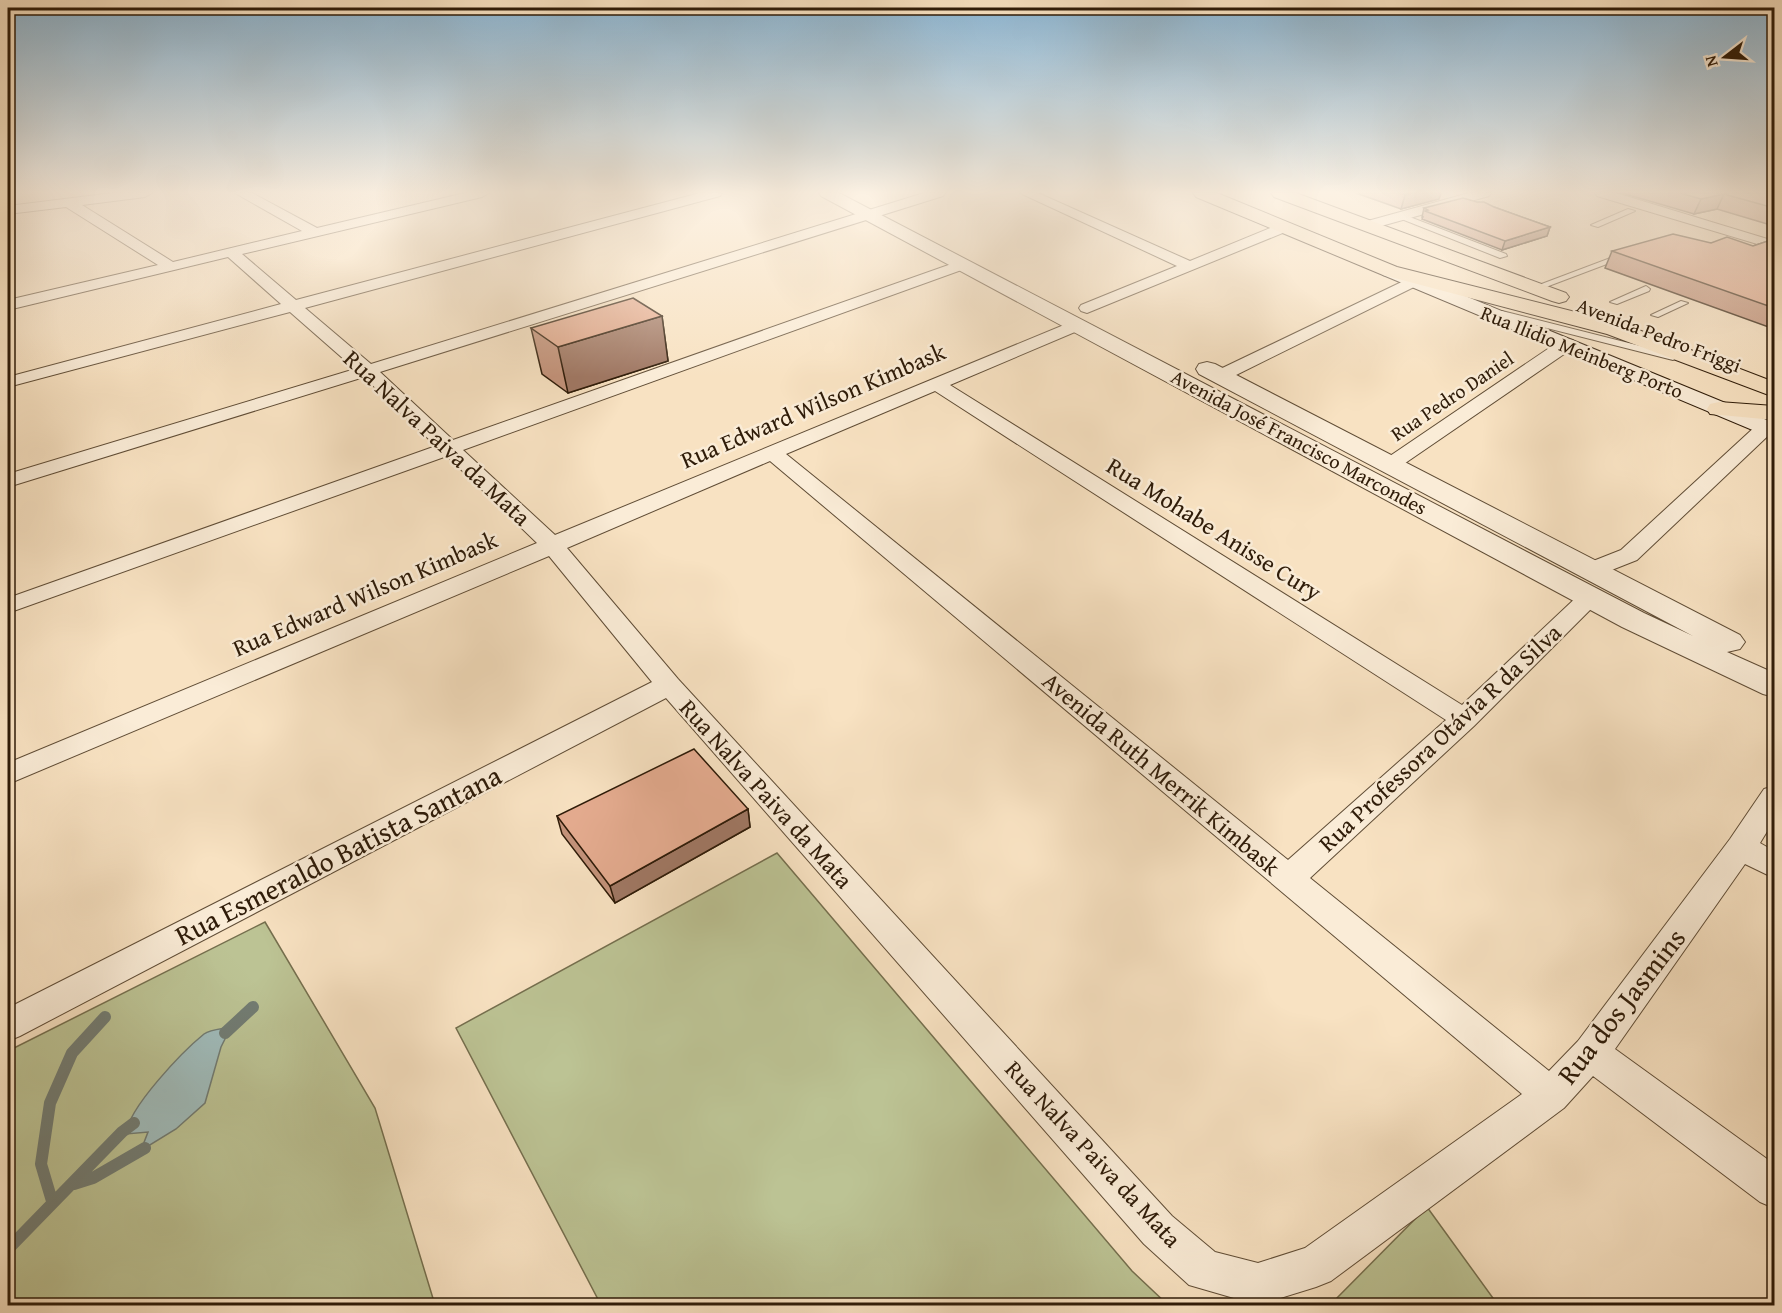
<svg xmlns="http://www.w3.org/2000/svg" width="1782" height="1313" viewBox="0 0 1782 1313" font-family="'Gentium Book Plus',serif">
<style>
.green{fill:#bcc394;stroke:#756f4e;stroke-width:1.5}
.water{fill:#a0bcbb;stroke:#727c73;stroke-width:1.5}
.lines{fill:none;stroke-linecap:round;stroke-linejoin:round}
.stream{stroke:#727c73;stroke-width:12}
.service-casing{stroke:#604d36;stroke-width:2}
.minor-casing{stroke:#604d36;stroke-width:2}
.tertiary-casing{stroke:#604d36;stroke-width:2}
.secondary-casing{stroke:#2e1b08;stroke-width:2}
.primary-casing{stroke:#2e1b08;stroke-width:2}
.service{fill:#faecd7;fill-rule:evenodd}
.minor{fill:#faecd7;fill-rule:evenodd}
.tertiary{fill:#faecd7;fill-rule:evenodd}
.secondary{fill:#faecd7;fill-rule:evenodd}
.primary{fill:#f8e2c2;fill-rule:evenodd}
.wall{fill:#c4937b;stroke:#2e1b08;stroke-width:1.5}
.shaded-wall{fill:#a07864;stroke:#2e1b08;stroke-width:1.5}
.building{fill:#e4ab8f;stroke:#2e1b08;stroke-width:1.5}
.labels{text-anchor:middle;stroke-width:5;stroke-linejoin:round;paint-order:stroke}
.far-street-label{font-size:20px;fill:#2e1b08;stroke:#faecd7}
.street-label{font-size:24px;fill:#2e1b08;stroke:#faecd7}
.near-street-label{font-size:28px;fill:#2e1b08;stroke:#faecd7}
</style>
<rect width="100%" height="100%" fill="#f8e2c2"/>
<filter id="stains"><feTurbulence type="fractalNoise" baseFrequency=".00333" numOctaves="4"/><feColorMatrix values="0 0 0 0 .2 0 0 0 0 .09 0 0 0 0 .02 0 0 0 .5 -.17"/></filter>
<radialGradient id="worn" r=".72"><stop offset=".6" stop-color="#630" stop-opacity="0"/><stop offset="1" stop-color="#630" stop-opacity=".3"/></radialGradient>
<path class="green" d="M777,853L1132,1271L1168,1305H601L456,1028Z
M265,922L375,1108L435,1305L8,1306V1051Z
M1427,1207L1498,1305L1329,1306Z"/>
<path class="water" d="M231,1027L221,1047L205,1103L176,1129L145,1148L143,1145L148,1132L126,1134C128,1108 183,1051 204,1034C211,1029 223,1029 231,1027Z"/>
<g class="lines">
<path class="stream" d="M225,1033L253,1007
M74,1184L93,1178L145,1148
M52,1201L41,1164L50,1103L72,1053L105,1017
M8,1249L122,1132L134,1123"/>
<defs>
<path id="service" d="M1628,209L1635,211L1598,227L1591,225Z
M1402,214L1506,254L1507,256L1500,258L1399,218L1398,216Z
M1621,254L1628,256L1538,290L1531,288Z
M1646,286L1650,289L1649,291L1617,304L1610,302Z
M1681,301L1688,303L1658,317L1651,315Z
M1502,311L1676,355L1678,357L1673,360L1499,316V312Z"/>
<path id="minor" d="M113,193H152L145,197L82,205L173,262L302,231L235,193H252L317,228L465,193H489L482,197L242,254L296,300L700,193H722L720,196L305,308L371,364L924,193H945L943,196L380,372L453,440L957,262H967L970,265L967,268L463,450L555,535L1076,320L1082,321L1084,325L1082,329L950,385L1462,705L1582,592L1590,590L1598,592L1602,597L1598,602L1474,726L1310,878L1549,1071L1578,1041L1730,839L1764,789L1774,786V820L1760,843L1774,851V878L1745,864L1615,1049L1774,1164V1208L1760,1202L1593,1076L1564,1108L1331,1281L1316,1287L1258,1305L1189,1285L1144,1244L666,698L20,1036L8,1041V1008L652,682L549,556L8,784V763L537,543L447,456L8,613V598L436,446L364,377L8,487V474L355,369L290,312L8,387V377L281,304L228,257L8,310V300L158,265L66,207L8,214V206ZM935,391L1446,720L1288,860L786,454ZM770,461L1522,1094L1305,1248L1258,1263L1215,1252L1172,1216L678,679L567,548Z
M1020,193H1038L1190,261L1280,224H1290L1292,227L1290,230L1087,313L1081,311L1079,308L1081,305L1177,266Z
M1469,193H1491L1489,196L1374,228H1364L1362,225L1364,222Z
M1595,193H1616L1774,241V249L1597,196Z
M1412,277L1420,282L1418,285L1226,380H1214L1211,376L1214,372Z
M1567,339L1573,340L1576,344L1573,348L1398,468H1384L1381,464L1384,460L1561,340Z
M1765,422L1772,424L1774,428L1772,432L1637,560L1599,575L1591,577L1583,575L1579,570L1583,565L1621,550L1758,424Z"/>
<path id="tertiary" d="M819,193H839L1644,613L1693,636L1199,374L1196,369L1199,364L1207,362L1215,364L1740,635L1745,642L1740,649L1727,652L1774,673V697L1763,694L1622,627L821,196Z"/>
<path id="secondary" d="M1390,265L1774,423V439L1383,275L1380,271L1383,267Z"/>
<path id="primary" d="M1193,193H1217L1397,267L1623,324L1774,382V397L1607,334L1383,275L1196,197Z
M1271,193H1296L1566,293L1569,297L1566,301L1559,303L1552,301L1274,197Z
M1719,402L1774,406V420L1710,414L1707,409L1710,404Z"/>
</defs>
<use href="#service" class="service-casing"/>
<use href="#minor" class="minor-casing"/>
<use href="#tertiary" class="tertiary-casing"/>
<use href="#secondary" class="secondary-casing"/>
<use href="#primary" class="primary-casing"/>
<use href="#service" class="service"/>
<use href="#minor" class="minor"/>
<use href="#tertiary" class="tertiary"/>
<use href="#secondary" class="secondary"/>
<use href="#primary" class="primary"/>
</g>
<path class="wall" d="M1356,193H1441L1439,199L1401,209Z
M1622,193H1774V226L1717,209L1694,214Z
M1494,207L1550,227L1547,236L1502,250L1422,219L1423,217H1422L1424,208Z
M1774,239V329L1605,268L1612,251L1711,243L1753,246Z
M662,316L668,361L568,393L542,374L531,328Z
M748,809L750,827L615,903L562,834L557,816Z"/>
<path class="shaded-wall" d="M1413,193H1441L1439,199L1401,209L1405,195Z
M1724,194L1717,209L1694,214L1701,199Z
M1550,227L1547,236L1502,250L1505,241Z
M662,316L668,361L568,393L558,347Z
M748,809L750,827L615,903L610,886Z"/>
<path class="building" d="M1400,193H1413L1405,195Z
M1680,193H1774V208L1724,194L1701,199Z
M1463,198L1477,202H1484L1494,207L1550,227L1505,241L1425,211L1428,210L1424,208Z
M1673,234L1711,243L1727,237L1753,246L1774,239V308L1612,251Z
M633,298L662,316L558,347L531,328Z
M694,749L748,809L610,886L557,816Z"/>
<linearGradient id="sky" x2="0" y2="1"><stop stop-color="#8bb7d6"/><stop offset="0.51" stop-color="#fcf2e4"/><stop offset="1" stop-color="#fcf2e4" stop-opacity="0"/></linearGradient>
<rect width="1782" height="377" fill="url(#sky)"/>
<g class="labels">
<g class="far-street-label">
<text transform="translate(1659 335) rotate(21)" y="7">Avenida Pedro Friggi</text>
<text transform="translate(1582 352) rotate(22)" y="7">Rua Ilidio Meinberg Porto</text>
<text transform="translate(1452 396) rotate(-34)" y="7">Rua Pedro Daniel</text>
<text transform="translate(1299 442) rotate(28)" y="7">Avenida José Francisco Marcondes</text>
</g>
<g class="street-label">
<text transform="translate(813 406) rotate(-23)" y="8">Rua Edward Wilson Kimbask</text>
<text transform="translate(437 438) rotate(43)" y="8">Rua Nalva Paiva da Mata</text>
<text transform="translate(1214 529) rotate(32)" y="8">Rua Mohabe Anisse Cury</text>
<text transform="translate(365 594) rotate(-23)" y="8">Rua Edward Wilson Kimbask</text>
<text transform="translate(1440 738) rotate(-43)" y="8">Rua Professora Otávia R da Silva</text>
<text transform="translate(1161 774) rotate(40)" y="8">Avenida Ruth Merrik Kimbask</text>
<text transform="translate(766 794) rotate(48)" y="8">Rua Nalva Paiva da Mata</text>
<text transform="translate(1093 1154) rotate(47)" y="8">Rua Nalva Paiva da Mata</text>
</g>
<g class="near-street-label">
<text transform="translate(338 855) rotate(-27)" y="10">Rua Esmeraldo Batista Santana</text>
<text transform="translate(1621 1006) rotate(-52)" y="10">Rua dos Jasmins</text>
</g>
</g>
<rect width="1782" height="1313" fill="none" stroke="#f8e2c2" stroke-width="30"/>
<rect x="9" y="9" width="1764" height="1295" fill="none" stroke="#2e1b08" stroke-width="3"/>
<rect x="15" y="15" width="1752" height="1283" fill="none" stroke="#2e1b08" stroke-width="1.5"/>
<g transform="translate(1725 57) rotate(253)" stroke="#faecd7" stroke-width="4.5" paint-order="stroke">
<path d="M0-4.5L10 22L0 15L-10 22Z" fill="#2e1b08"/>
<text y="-9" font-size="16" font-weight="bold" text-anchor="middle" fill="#2e1b08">N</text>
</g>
<rect width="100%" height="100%" filter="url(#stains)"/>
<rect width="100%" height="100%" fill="url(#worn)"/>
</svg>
